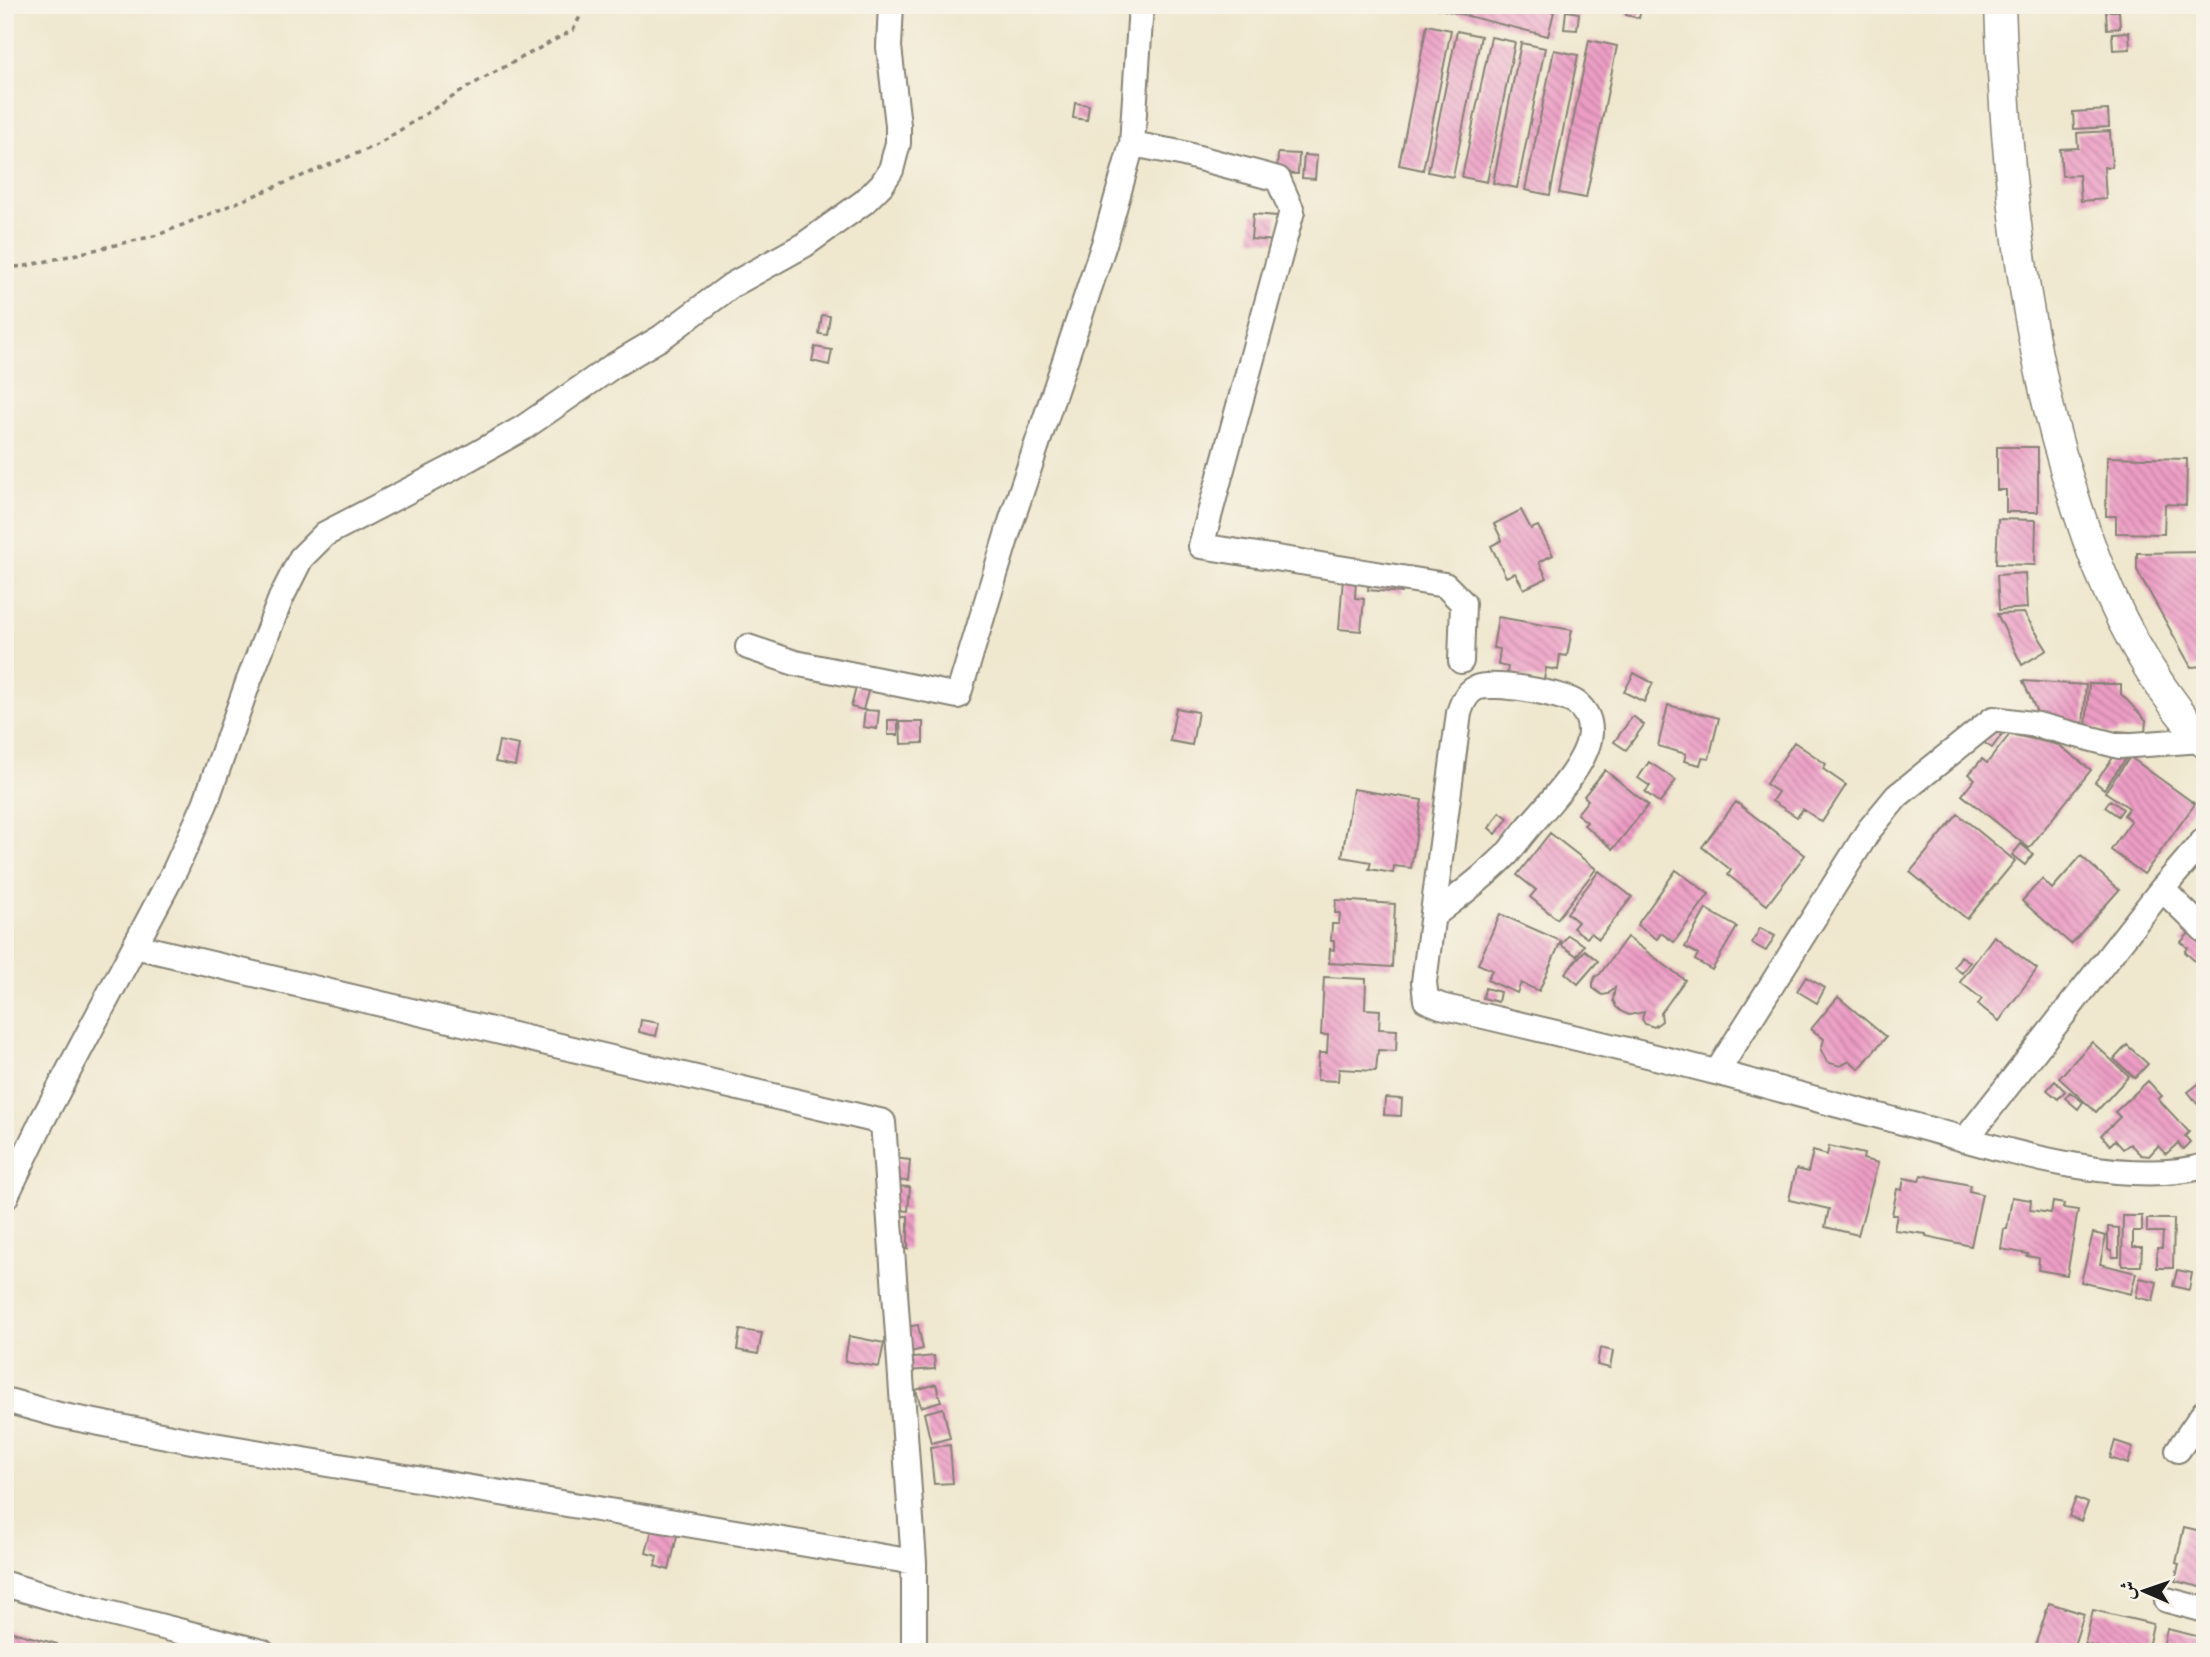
<svg xmlns="http://www.w3.org/2000/svg" width="2210" height="1657" viewBox="0 0 2210 1657" font-family="'Sorts Mill Goudy',Amiri,serif">
<style>
.building{fill:url(#building-back-hatch)}
.lines{fill:none;stroke-linecap:round;stroke-linejoin:round}
.minor-casing{stroke:#868275;stroke-width:28}
.major-casing{stroke:#868275;stroke-width:33}
.path{stroke:#868275;stroke-width:3.5;stroke-dasharray:5 5;stroke-linecap:butt}
.minor{stroke:#fff;stroke-width:24}
.major{stroke:#fff;stroke-width:30}
</style>
<defs>
<pattern id="building-back-hatch" width="6" height="6" patternUnits="userSpaceOnUse" patternTransform="scale(1.75)"><rect width="6" height="6" fill="#ed9dc5"/><path d="M-1 5l2 2M0 0l6 6M5-1l2 2" fill="none" stroke="#bf7f9f"/></pattern>
</defs>
<rect width="100%" height="100%" fill="#f7f3e8"/>
<filter id="ink" filterUnits="userSpaceOnUse"><feTurbulence type="fractalNoise" baseFrequency=".0143" numOctaves="2"/><feDisplacementMap in="SourceGraphic" scale="14" xChannelSelector="R" yChannelSelector="G"/><feConvolveMatrix kernelMatrix="1 2 1 2 8 2 1 2 1" color-interpolation-filters="sRGB"/></filter>
<filter id="wash" filterUnits="userSpaceOnUse"><feTurbulence type="fractalNoise" baseFrequency=".00686" numOctaves="4" result="noise"/><feDisplacementMap in="SourceGraphic" scale="28" xChannelSelector="R" yChannelSelector="G"/><feGaussianBlur stdDeviation="1.57" result="paint"/><feColorMatrix in="noise" values="0 0 0 0 0 0 0 0 0 0 0 0 0 0 0 0 0 1.4 0 .05"/><feComposite in="paint" operator="in"/></filter>
<g filter="url(#wash)">
<rect width="100%" height="100%" fill="#efe7ce"/>
<g id="blocks">
<path class="building" d="M1424,5H1527L1554,12L1548,36Z
M1628,5L1642,6L1639,18L1626,15Z
M1566,11L1579,13L1577,30L1564,29Z
M2106,11H2119L2120,28L2107,29Z
M1427,25L1451,30L1423,170L1399,165Z
M1457,31L1481,36L1453,177L1428,172Z
M2129,32L2130,49L2113,50L2112,33Z
M1491,37L1515,42L1487,182L1462,177Z
M1589,40L1617,46L1586,198L1559,193Z
M1521,43L1545,48L1517,188L1493,183Z
M1554,50L1578,55L1550,195L1525,190Z
M1075,103L1089,105L1087,120L1073,118Z
M2108,110L2109,127L2074,129L2073,112Z
M2110,131L2112,167H2104L2106,199L2081,201L2079,175L2062,176L2060,149L2078,148L2077,133Z
M1278,153L1299,154L1298,174L1277,173Z
M1304,155L1317,156L1315,179L1302,178Z
M1253,214L1277,216L1276,241L1251,239Z
M822,315L830,316L827,335L819,334Z
M815,347L832,350L829,365L812,361Z
M1997,447H2038V512H2006V490H1997Z
M2107,457L2187,459L2186,505L2165,504L2164,534L2116,533V516H2106Z
M1521,510L1531,529L1538,526L1553,555L1539,562L1547,578L1524,589L1515,573L1506,577L1491,546L1502,540L1494,524Z
M1998,519L2036,520L2035,565L1996,564Z
M2205,552L2204,666L2191,667L2137,570V553Z
M2025,573L2027,608L1999,610L1997,575Z
M1343,578L1356,579L1355,598L1364,599L1361,631L1339,629Z
M1369,580L1403,582L1402,593L1368,590Z
M2024,613L2047,650L2022,665L1997,614Z
M1498,617L1572,630L1567,656L1560,655L1558,670L1546,668L1544,680L1507,674L1508,667L1498,665L1500,649L1493,648Z
M1634,673L1653,683L1644,702L1624,692Z
M858,680L870,684L863,710L851,707Z
M2023,681L2086,685L2083,727L2041,721Z
M2089,684H2121V694L2146,720L2145,733L2117,731V734L2104,733V729L2086,728Z
M1668,705L1719,718L1709,759L1702,758L1700,765L1684,761L1686,754L1658,746Z
M1176,708L1198,712L1192,745L1170,741Z
M865,710L879,711L877,729L863,727Z
M1633,716L1644,725L1626,750L1614,742Z
M888,720H898V735H888Z
M900,722H923V743L901,744Z
M1993,728L2002,734L1992,748L1983,742Z
M2010,734L2059,745L2091,770L2029,848L1962,795L1975,779L1969,774L1982,759L1987,763Z
M499,741L519,745L515,766L495,762Z
M1794,742L1826,764L1823,769L1846,785L1822,822L1803,809L1797,817L1772,801L1778,792L1766,784Z
M2118,751L2127,757L2104,789L2095,782Z
M2130,757L2195,804L2144,874L2111,850L2131,821L2124,815L2129,808L2105,792Z
M1649,762L1676,780L1660,803L1645,792L1650,786L1638,778Z
M1605,770L1648,805L1613,849L1584,825L1587,822L1577,814L1588,800L1584,796Z
M1353,789L1422,800L1411,868L1394,866L1393,873L1369,869L1371,862L1342,857Z
M2110,800L2123,809L2118,816L2105,807Z
M1736,802L1805,855L1767,905L1728,875L1731,870L1702,847Z
M1500,812L1508,818L1496,834L1489,828Z
M1958,814L2015,861L1967,919L1910,872Z
M1550,833L1596,869L1557,919L1530,897L1536,890L1517,875Z
M2021,844L2033,854L2025,865L2012,855Z
M2081,856L2119,890L2071,944L2022,901L2042,879L2052,889Z
M1676,870L1709,894L1674,942L1661,933L1657,939L1637,925Z
M1599,871L1632,897L1599,939L1591,933L1587,938L1573,928L1578,922L1567,913Z
M1336,900L1395,904L1392,967L1329,963L1330,949L1334,950V941H1331L1332,924H1339L1340,913H1335Z
M1706,909L1737,927L1712,970L1695,960L1698,954L1685,947Z
M1500,914L1561,941L1539,991L1521,983L1517,993L1487,980L1492,970L1478,964Z
M1760,928L1775,936L1766,951L1752,943Z
M2191,931L2205,944V964L2201,960L2198,964L2185,952L2188,948L2181,942Z
M1568,935L1584,945L1577,956L1561,945Z
M1994,936L2037,969L1999,1021L1978,1004L1982,999L1960,982Z
M1627,937L1685,980L1661,1013L1662,1021L1654,1027L1645,1024L1642,1019L1644,1012L1629,1015L1622,1012L1616,1007L1613,1000L1615,987L1608,994L1602,995L1593,988V983L1595,977L1600,974Z
M1585,950L1598,961L1578,984L1565,973Z
M1961,956L1970,962L1962,973L1954,967Z
M1324,977L1366,979L1365,1009L1380,1010L1379,1029L1397,1030L1396,1051L1378,1050L1376,1071L1339,1069L1338,1081L1317,1080L1319,1053H1327L1328,1035H1321Z
M1806,977L1825,988L1817,1003L1797,991Z
M1485,988L1500,992L1498,1002L1483,998Z
M1838,997L1886,1037L1859,1069L1850,1061L1840,1066L1827,1062L1821,1050L1824,1039L1811,1029Z
M641,1020L659,1023L656,1036L639,1032Z
M2092,1042L2129,1076L2096,1112L2059,1078Z
M2127,1045L2148,1064L2135,1078L2114,1059Z
M2205,1079V1113L2188,1092Z
M2055,1081L2065,1091L2058,1099L2047,1090Z
M2148,1081L2162,1096L2158,1099L2189,1132L2185,1136L2190,1142L2183,1149L2178,1143L2166,1154L2158,1146L2149,1156L2141,1155L2130,1144L2123,1149L2115,1140L2110,1145L2101,1135L2120,1117L2115,1112Z
M2070,1092L2083,1102L2078,1109L2065,1098Z
M1385,1098L1402,1099L1401,1116L1384,1115Z
M1829,1146L1864,1154L1863,1159L1878,1163L1858,1235L1825,1227L1829,1209L1789,1200L1796,1169L1808,1172L1813,1151L1827,1155Z
M893,1158L910,1160L908,1181L891,1180Z
M1921,1175L1970,1185L1969,1191L1982,1194L1971,1246L1926,1236V1234L1894,1230L1897,1215H1892L1897,1189L1902,1190L1904,1178L1919,1181Z
M894,1186L910,1187L908,1211L892,1209Z
M2012,1197L2031,1200L2030,1210L2051,1213L2053,1202L2064,1204L2063,1208L2078,1210L2067,1275L2038,1270L2039,1258L2027,1256L2028,1254L2001,1249L2004,1229H2007Z
M896,1216H908V1249H896Z
M2123,1216H2142V1231H2133V1247H2142L2141,1266H2122Z
M2147,1219H2174L2173,1268H2157V1248H2162L2163,1232H2147Z
M2108,1227L2119,1228V1257H2112V1251L2108,1250Z
M2093,1233L2106,1236L2100,1264L2136,1273L2131,1294L2081,1282Z
M2177,1270L2192,1273L2189,1290L2173,1286Z
M2140,1278L2157,1282L2153,1301L2136,1297Z
M918,1325L923,1349L906,1353L901,1328Z
M740,1330L762,1333L758,1354L737,1350Z
M849,1336L884,1343L879,1367L845,1361Z
M1600,1348L1613,1351L1610,1368L1597,1365Z
M934,1356L935,1369L907,1371L905,1359Z
M936,1384L941,1401L921,1407L916,1390Z
M943,1408L950,1438L931,1443L924,1413Z
M2115,1441L2133,1447L2128,1464L2110,1458Z
M950,1445L953,1483L934,1484L930,1447Z
M2076,1498L2088,1503L2081,1521L2069,1516Z
M653,1526L678,1532L669,1570L655,1566L657,1556L646,1553Z
M2184,1527L2205,1532V1588L2175,1581L2179,1564L2176,1563Z
M2049,1603L2084,1614L2072,1652H2051L2035,1646Z
M2093,1610L2153,1624L2147,1652H2095L2097,1647L2085,1644Z
M2167,1629L2205,1638V1652H2162Z
M5,1630L57,1644L55,1652H5Z"/>
</g>
</g>
<g filter="url(#ink)">
<use href="#blocks" fill-opacity="0" stroke="#868275" stroke-width="2"/>
<g class="lines">
<defs>
<path id="minor" d="M1132,144L1180,153L1278,179L1292,211L1201,546L1445,585L1463,603L1461,661
M748,647L795,663L958,696L1011,522L1105,241L1132,144L1141,5
M2162,889L2205,931
M1433,916C1458,896 1485,877 1507,854C1514,846 1520,837 1527,829C1547,805 1590,762 1590,731C1590,719 1585,710 1576,703C1561,693 1493,681 1476,688C1466,693 1462,703 1459,713L1424,982L1426,1000L1441,1006C1534,1028 1627,1049 1719,1073C1788,1091 1856,1110 1924,1128C2005,1150 2123,1188 2205,1166
M135,946L883,1122L914,1562V1652
M1717,1072L1869,830L1897,796L1993,719L2038,725L2119,746L2202,740
M1965,1140L2162,889L2205,839
M5,1198L42,1121L175,870L205,804L249,680L281,598L301,558L325,534L452,468L523,428L613,366L662,337L732,285L804,245L864,202L882,184L891,170L898,143V125L889,47L891,5
M5,1400L59,1415L202,1443L914,1562
M2178,1450L2205,1411
M5,1584L88,1608L262,1652
M2167,1600L2205,1610"/>
<path id="major" d="M2000,5C2006,177 2023,343 2077,507C2100,580 2131,649 2178,710C2187,721 2195,733 2205,743"/>
</defs>
<use href="#minor" class="minor-casing"/>
<use href="#major" class="major-casing"/>
<path class="path" d="M5,268L26,266L158,235L375,146L473,84L573,30L586,5"/>
<use href="#minor" class="minor"/>
<use href="#major" class="major"/>
</g>
</g>
<rect width="2210" height="1657" fill="none" stroke="#f7f3e8" stroke-width="28"/>
<g transform="translate(2144 1591) rotate(272)" stroke="#f7f3e8" stroke-width="5" paint-order="stroke">
<path d="M0-5L12 26L0 18L-12 26Z" fill="#1c1c1c"/>
<text y="-10" font-size="19" font-weight="bold" text-anchor="middle" fill="#1c1c1c">ش</text>
</g>
</svg>
